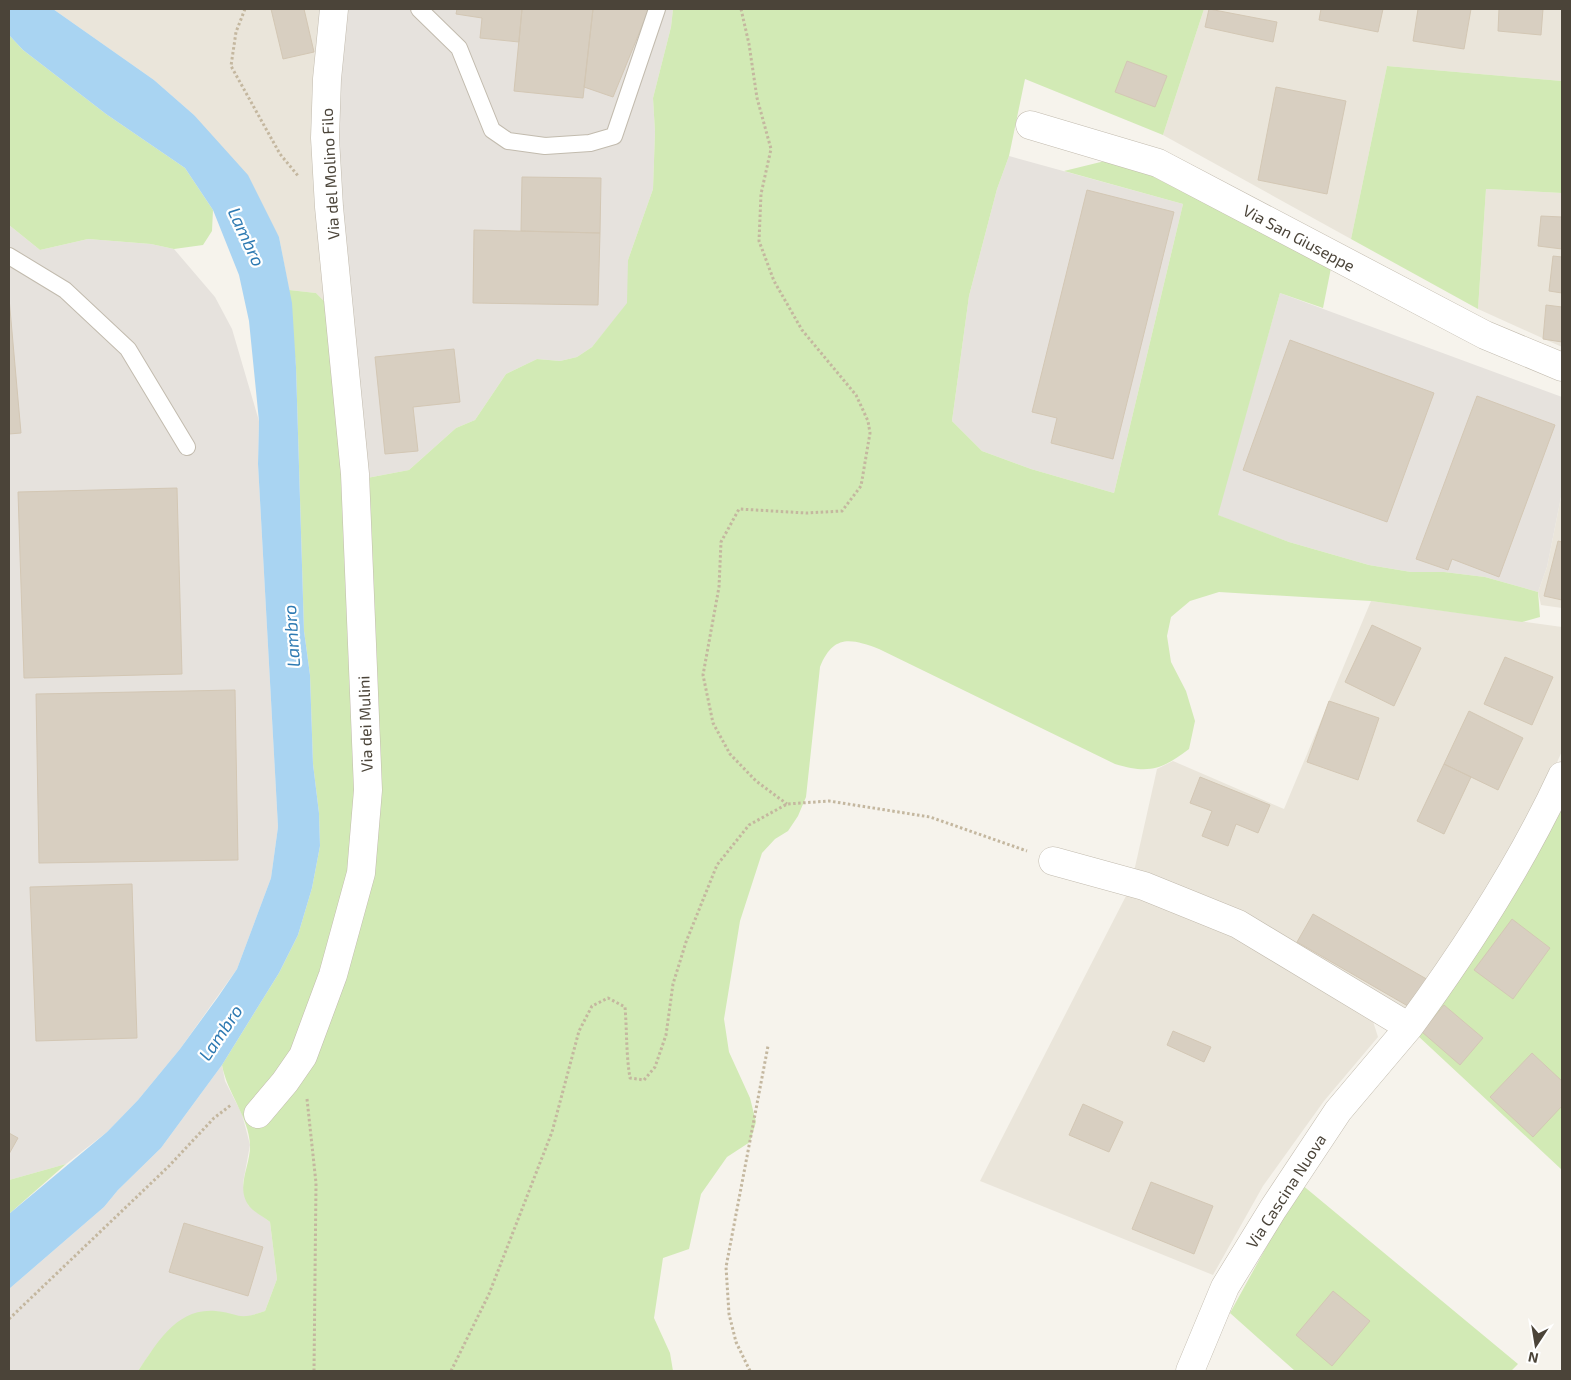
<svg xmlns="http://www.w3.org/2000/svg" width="1571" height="1380" viewBox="0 0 1571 1380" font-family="'Exo 2',sans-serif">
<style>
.residential{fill:#eae5da}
.industrial{fill:#e6e2dd}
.green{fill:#d2eab5}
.water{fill:#a9d4f2}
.building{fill:#d8cfc1;stroke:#d3c7b4}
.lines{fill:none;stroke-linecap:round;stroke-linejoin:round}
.service-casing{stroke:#c2bbae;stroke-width:18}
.minor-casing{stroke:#c2bbae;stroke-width:29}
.path{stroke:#c4b79f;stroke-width:3;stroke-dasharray:2.5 2.5;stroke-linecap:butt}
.service{stroke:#fff;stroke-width:16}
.minor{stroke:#fff;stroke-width:28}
.labels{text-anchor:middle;stroke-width:4.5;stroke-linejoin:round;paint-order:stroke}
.street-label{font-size:16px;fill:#4b4439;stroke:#fff}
.water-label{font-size:18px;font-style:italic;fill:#2e7ab2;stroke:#fff}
</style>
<rect width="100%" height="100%" fill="#f6f3ec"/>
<path class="residential" d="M53,9H673L330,307L316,293L289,290L279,237L194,115L154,80Z
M1204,9H1562V81L1387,66L1351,239L1163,135Z
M1486,189L1562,193V347L1478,309Z
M1562,492V608L1541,605L1538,592L1547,567Z
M1371,601L1562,627V751L1541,799L1414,1013L1251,917L1133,876L1157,769L1173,761L1284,809Z
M1128,892L1200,919L1370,1012L1378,1037L1324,1101L1263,1186L1213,1275L980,1181Z"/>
<path class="industrial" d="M334,9H673L671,27L653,98L655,132L653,189L628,260V303L592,347L577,357L560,361L537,359L506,374L475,420L456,428L409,470L367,478L327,79Z
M1009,156L1183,204L1114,493L1031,469L982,451L952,421L969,296L997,189Z
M9,225L40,250L88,239L151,244L174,249L215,297L232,329L259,421L258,464L278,827L271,878L237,969L180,1049L138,1100L107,1132L66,1164L9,1180Z
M1280,293L1562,397V492L1547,567L1538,592L1485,577L1444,572H1411L1369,565L1289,542L1217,515Z
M222,1065L225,1081L242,1114L250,1145L243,1183L248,1205L270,1222L277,1279L265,1311L244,1318L215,1311L151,1352L138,1371H9V1289L104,1207L118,1190L161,1148Z"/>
<path class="green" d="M673,9H1204L1163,135L1025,79L1009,156L997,189L969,296L952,421L982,451L1031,469L1114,493L1183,204L1064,171L1117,158L1331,268L1323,308L1280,293L1218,515L1289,542L1369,565L1411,572H1444L1485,577L1538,592L1540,617L1522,622L1371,601L1219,592L1190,601L1171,617L1167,636L1171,662L1186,691L1195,721L1189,749C1161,770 1149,774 1115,764L879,649C850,638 833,635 820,667L806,797L798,816L788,831L775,839L762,853L740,921L724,1019L729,1052L750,1098L756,1122L750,1142L727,1157L701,1194L689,1249L663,1258L654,1318L670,1353L673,1371H138C157,1343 177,1307 216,1311C242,1314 237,1321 265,1311L277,1279L270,1222C264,1217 254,1212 249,1206C235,1187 251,1165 250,1145C249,1117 227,1093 222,1065L279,973L298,935L312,888L320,846L319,813L313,764L310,675L304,631L296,367L289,290L316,293L330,307L367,478L409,470L456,428L475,420L506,374L537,359L560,361L577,357L592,347L627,303L628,260L653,189L655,132L653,98L671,27Z
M9,35L23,50L106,114L185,168L213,210L212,231L203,245L174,249L151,244L88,239L40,250L9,225Z
M1387,66L1562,81V193L1486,189L1478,309L1351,239Z
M1562,798V1170L1417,1035Z
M66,1164L9,1214V1180Z
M1301,1184L1518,1364L1511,1371H1295L1230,1313Z"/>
<path class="water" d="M9,9H53L154,80L194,115L248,175L279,237L292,303L296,367L304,631L310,675L313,764L319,813L320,846L312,888L298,935L279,973L222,1065L161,1148L118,1190L104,1207L9,1289V1214L107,1132L138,1100L180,1049L218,997L237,969L271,878L278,827L258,464L259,421L249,321L239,275L213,210L185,168L106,114L23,50L9,35Z"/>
<path class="building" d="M271,9H304L314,52L283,59Z
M457,9H522L519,42L480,38L482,18L456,14Z
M522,9H593L583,98L514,91Z
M593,9H649L613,97L584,87Z
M1209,9L1277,22L1273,42L1205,27Z
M1321,9H1383L1378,32L1319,20Z
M1418,9H1471L1464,49L1413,41Z
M1499,9H1543L1541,35L1498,31Z
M1127,61L1167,76L1155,107L1115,92Z
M1276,87L1346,101L1327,194L1258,180Z
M522,177L601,178L600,233L521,231Z
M1087,190L1174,212L1113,459L1051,443L1057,418L1032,412Z
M1541,216L1562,217V249L1538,246Z
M474,230L600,233L598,305L473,303Z
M1553,256L1562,257V293L1549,291Z
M9,298L21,433L9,434Z
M1546,305L1562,307V342L1543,339Z
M1290,340L1434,393L1387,522L1243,470Z
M454,349L460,402L413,407L418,451L385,454L375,357Z
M1477,396L1555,425L1499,577L1452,559L1448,570L1416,559Z
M177,488L182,674L24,678L18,492Z
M1558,541L1562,542V600L1544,596Z
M1372,625L1421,648L1394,706L1345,682Z
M1505,657L1553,677L1532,725L1484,704Z
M235,690L238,860L39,863L36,694Z
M1329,701L1379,718L1358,780L1307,762Z
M1469,711L1523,738L1498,790L1444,764Z
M1444,764L1471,777L1444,834L1417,821Z
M1200,777L1270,805L1258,833L1236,824L1228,846L1202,836L1212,811L1190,803Z
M132,884L137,1038L36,1041L30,887Z
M1313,914L1430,981L1413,1009L1297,942Z
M1512,919L1550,948L1513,999L1474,970Z
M1444,1005L1483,1038L1460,1065L1422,1032Z
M1173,1031L1211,1047L1204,1062L1167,1045Z
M1532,1053L1562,1081V1106L1533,1137L1490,1097Z
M1083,1104L1123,1122L1109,1152L1069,1135Z
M9,1133L18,1138L9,1154Z
M1151,1182L1213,1206L1194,1254L1132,1229Z
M184,1223L263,1247L248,1296L169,1272Z
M1333,1291L1370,1321L1332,1366L1296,1335Z"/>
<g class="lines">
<defs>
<path id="service" d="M419,9L459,48L492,130L508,141L545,146L590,143L614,136L657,9
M9,256L65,290L128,349L187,447"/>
<path id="minor" d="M1030,125L1158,163L1485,335L1562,367
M1053,861L1144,886L1238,924L1409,1027L1338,1111L1273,1209L1225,1287L1190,1371
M1409,1027C1467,948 1521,865 1562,776
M258,1114L285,1082L303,1056L333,975L361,873L368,790L355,474L329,207L325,138L327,79L334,9"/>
</defs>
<use href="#service" class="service-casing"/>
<use href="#minor" class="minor-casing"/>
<path class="path" d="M245,9L236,32L231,66L280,154L299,177
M741,9L749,44L757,98L771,149L761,194L759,241L774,281L802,330L856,395L868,421L870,433L861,486L842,511L806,513L739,509L721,542L719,587L703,675L713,723L730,754L756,781L787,804
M307,1099L316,1183L314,1371
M9,1319L169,1166L214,1118L231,1105
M451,1371L489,1294L552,1132L579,1031L592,1006L608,998L625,1007C627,1031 626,1054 630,1078L644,1080L655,1067L666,1035L673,984L686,942L717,865L749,825L787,804L829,801L930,817L1027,851
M750,1371L736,1342L729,1314L726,1267L768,1046"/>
<use href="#service" class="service"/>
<use href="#minor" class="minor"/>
</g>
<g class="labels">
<g class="street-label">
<text transform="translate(330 174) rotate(-93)" y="6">Via del Molino Filo</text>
<text transform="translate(1299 238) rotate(28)" y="6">Via San Giuseppe</text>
<text transform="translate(365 724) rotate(-92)" y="6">Via dei Mulini</text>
<text transform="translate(1286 1191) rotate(-57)" y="6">Via Cascina Nuova</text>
</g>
<g class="water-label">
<text transform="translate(246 237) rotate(65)" y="6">Lambro</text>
<text transform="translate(292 636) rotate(-94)" y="6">Lambro</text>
<text transform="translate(221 1033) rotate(-56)" y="6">Lambro</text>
</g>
</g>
<rect width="1571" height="1380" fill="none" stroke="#4b4439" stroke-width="20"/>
<g transform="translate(1536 1345) rotate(192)" stroke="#ffffff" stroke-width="4" paint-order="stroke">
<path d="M0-4L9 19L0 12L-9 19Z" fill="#4b4439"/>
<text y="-8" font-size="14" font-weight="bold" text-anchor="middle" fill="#4b4439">N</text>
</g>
</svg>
